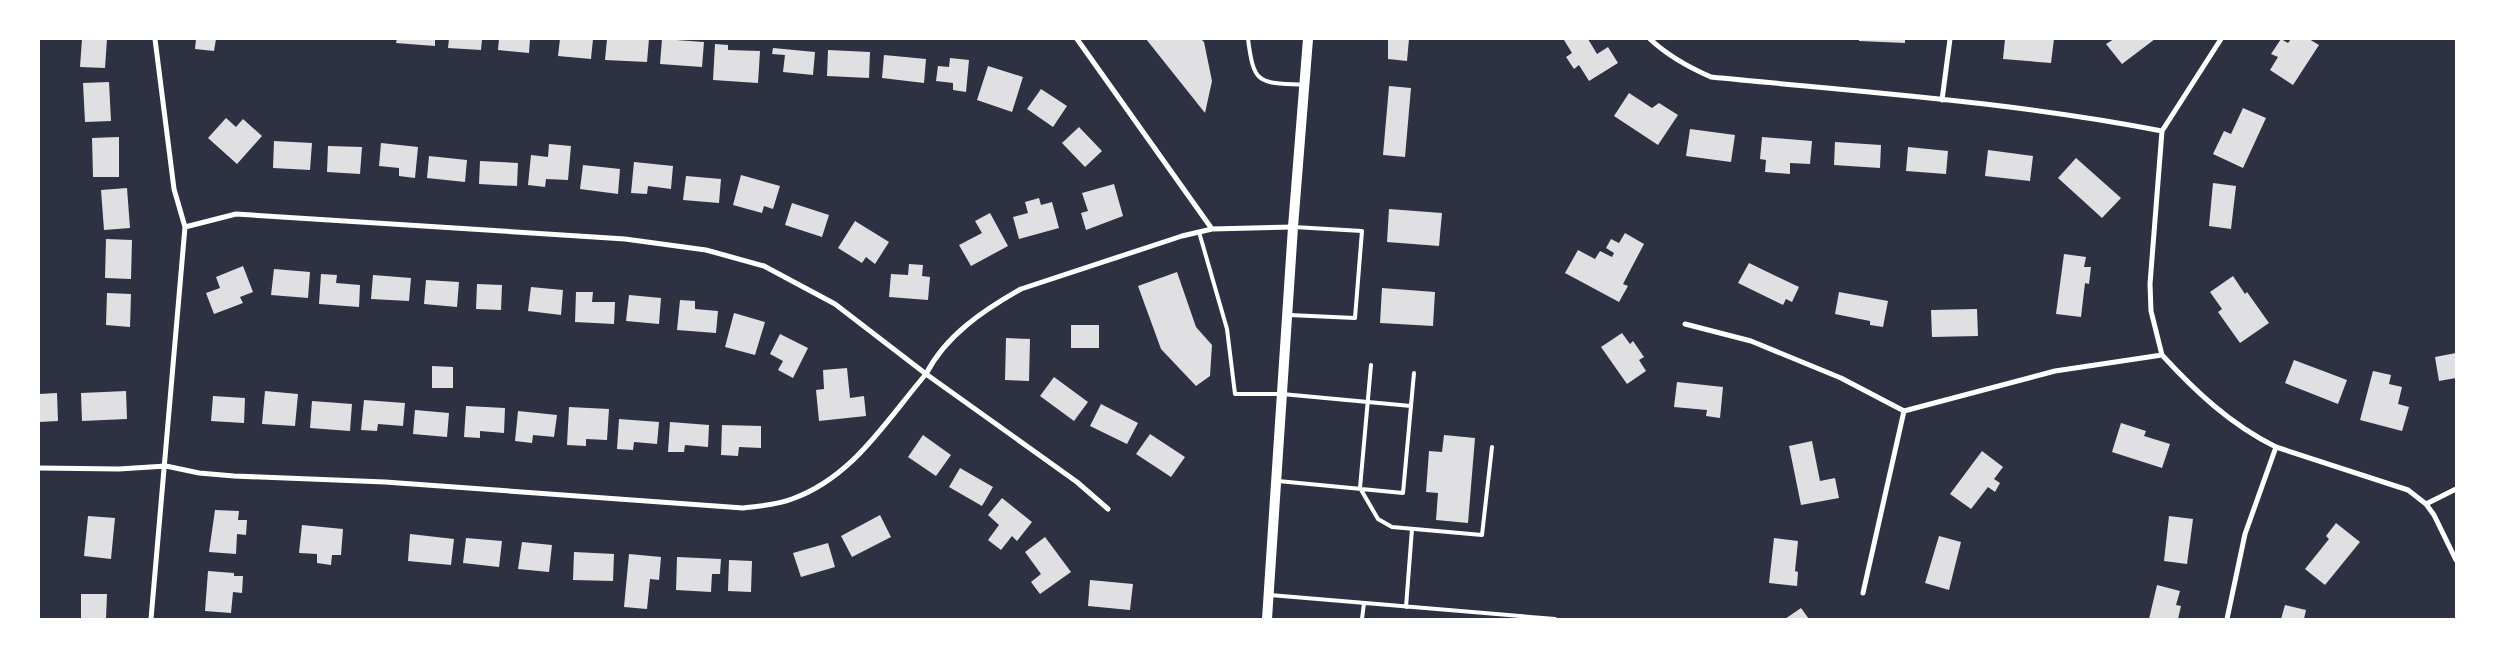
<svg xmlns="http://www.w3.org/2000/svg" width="2495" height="658" viewBox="0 0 2495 658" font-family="'Work Sans',sans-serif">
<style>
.building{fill:#e0e0e3}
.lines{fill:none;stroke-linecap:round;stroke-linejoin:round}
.service{stroke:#fff;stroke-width:4}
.minor{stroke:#fff;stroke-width:5}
.secondary{stroke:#fff;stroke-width:10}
</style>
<rect width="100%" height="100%" fill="#2d3142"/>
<path class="building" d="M82,39H107L105,68L80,67Z
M196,39H216L214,51L195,49Z
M397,39H435V46L396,43Z
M449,39H482L481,50L448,48Z
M499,39H530L529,53L498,50Z
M560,39H593L591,59L558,56Z
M607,39H649L647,62L605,60Z
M662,39L704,42L702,67L660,64Z
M1146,39H1201L1204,42L1212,81L1205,113Z
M1388,39H1409L1407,61L1388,59Z
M1566,39H1588L1597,54L1608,47L1618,63L1589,81L1579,65L1574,69L1566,57L1572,53L1564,40Z
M1859,39H1905V43L1859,41Z
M2005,39H2054L2051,63L2003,59Z
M2114,39H2155L2122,64L2106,44Z
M2281,39L2288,43L2291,39H2309L2319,45L2293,85L2270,70L2278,57L2271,54Z
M715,44L728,45V50L760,51L758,83L713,80Z
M773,48L815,52L813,75L783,72L785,55L772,54Z
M828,50L870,52L869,78L827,76Z
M884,55L926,59L924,83L882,78Z
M950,58L969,60L966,92L953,90V83L936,81L938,66L949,67Z
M988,66L1023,77L1012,112L977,100Z
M109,82L111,121L85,122L83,83Z
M1389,86L1411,88L1405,157L1383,155Z
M1041,89L1067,106L1053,127L1027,109Z
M1629,93L1652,108L1659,103L1678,115L1658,145L1614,116Z
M2243,108L2266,118L2243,168L2213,154L2224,131L2231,134Z
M226,118L236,127L243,119L262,136L237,164L208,138Z
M1079,127L1102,151L1085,167L1062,143Z
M1690,129L1735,135L1731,162L1686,156Z
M119,137V177H93L92,138Z
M1762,137L1812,141L1810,164L1790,163V174L1765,172L1766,160L1760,159Z
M274,141L312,143L310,170L273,168Z
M1835,142L1881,145L1880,168L1834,165Z
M381,143L418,147L415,178L399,176V168L379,166Z
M549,144L571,146L568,180L546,179L545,187L528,185L531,155L548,157Z
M328,146L362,147L360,174L327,172Z
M1908,147L1948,151L1946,174L1906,171Z
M1988,150L2033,156L2030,181L1985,176Z
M429,156L467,160L465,182L427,178Z
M2076,158L2121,198L2102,218L2058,178Z
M480,161L518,163L517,186L479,184Z
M634,162L673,166L671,189L648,186L647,194L631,193Z
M583,165L620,169L618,194L580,189Z
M741,175L780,186L773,209L764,206L762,213L733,205Z
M686,176L721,179L719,203L683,200Z
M2213,183L2236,186L2231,229L2209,226Z
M1114,184L1123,216L1086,230L1081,213L1088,211L1082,193Z
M127,188L130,228L104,230L101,190Z
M1039,198L1041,205L1052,202L1059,228L1019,239L1013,217L1028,213L1025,202Z
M792,203L829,215L822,237L785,225Z
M1389,209L1442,213L1439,246L1387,242Z
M990,213L1008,246L971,266L959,245L982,233L975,221Z
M855,221L889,242L875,264L866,257L862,263L838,248Z
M1625,233L1644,244L1623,284L1628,286L1619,302L1565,273L1578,250L1595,259L1600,251L1612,257L1614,253L1606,248L1611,239L1619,243Z
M106,239L132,240L131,279L105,278Z
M2064,254L2086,257L2084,267H2091L2089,284L2085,283L2081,317L2056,314Z
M1749,263L1799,287L1792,302L1786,299L1783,305L1738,283Z
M909,264L923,265L922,276L930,277L928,300L889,297L891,274L908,275Z
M243,266L253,292L240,297L243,303L214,314L206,293L220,288L216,277Z
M274,269L310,272L308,298L271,295Z
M1177,272L1196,327L1212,345L1210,376L1196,386L1161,349L1138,286Z
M321,274L337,275L336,283L360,285L359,307L319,304Z
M373,275L411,278L409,301L371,299Z
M2233,276L2245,294L2247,292L2269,323L2240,343L2218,312L2222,309L2210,292Z
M426,280L459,282L457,307L424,304Z
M477,284L502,285L501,310L476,309Z
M531,287L563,290L561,315L528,311Z
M1382,288L1435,292L1433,326L1380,323Z
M576,292H593L592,302H615L614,324L575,322Z
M1839,292L1888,301L1883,327L1870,325V321L1835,314Z
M107,293L131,294L130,327L106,325Z
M629,295L661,298L659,324L626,321Z
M680,300L695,301V309L718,311L716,333L677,330Z
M1977,309L1978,336L1932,337L1931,310Z
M734,313L765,322L755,355L725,347Z
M1071,325H1099V348H1071Z
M1622,333L1630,344L1633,341L1644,357L1639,360L1646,371L1627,384L1601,347Z
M780,334L808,348L793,378L778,370L783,361L770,354Z
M1006,338L1030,339L1029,381L1005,380Z
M2456,353V378L2439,381L2435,357Z
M2294,360L2347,380L2338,404L2285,383Z
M432,366L453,367V388H432Z
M847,368L850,398L864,396L866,416L819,421L816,390L824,389L823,370Z
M2373,371L2391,375L2389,384L2402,387L2398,404L2409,407L2402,431L2360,420Z
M1054,377L1088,402L1074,421L1040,396Z
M1677,382L1723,387L1720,418L1706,416L1707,410L1674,407Z
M126,391L127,419L82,421L81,393Z
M265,391L298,394L295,426L262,424Z
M57,393L58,421L39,422V394Z
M213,396L245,398L244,423L211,421Z
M364,400L405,403L403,426L378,424L377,431L361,430Z
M312,401L352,404L350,431L310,428Z
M1101,404L1138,423L1127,444L1090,426Z
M466,406L505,408L504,433L480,431V438L464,437Z
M569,407L609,409L607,440L586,439V446L567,445Z
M415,410L449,413L447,437L413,434Z
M518,411L557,415L554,437L533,435L532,443L515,441Z
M619,419L659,422L657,444L634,442L633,450L617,449Z
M670,422L709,425L708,447L685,445L684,452H668Z
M2121,423L2146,431L2144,436L2170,444L2162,468L2112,452Z
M722,425L761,426V448L739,447L738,456L721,455Z
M1150,434L1185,457L1171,477L1136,454Z
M923,435L951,455L936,476L908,457Z
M1444,435L1475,438L1468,523L1436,520L1438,493L1426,492L1429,451L1442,452Z
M1812,441L1820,481L1835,478L1839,498L1801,505L1789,446Z
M1982,451L2003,467L1994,479L2000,483L1995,492L1988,487L1971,509L1950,494Z
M960,468L993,487L982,506L949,487Z
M1002,498L1032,522L1017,541L1012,536L1001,550L988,540L999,525L988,515Z
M215,510L239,511L238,520H247L246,535L237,534L236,554L209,552Z
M880,515L891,537L852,557L841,536Z
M88,516L115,518L111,559L84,556Z
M2169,516L2193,519L2187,564L2164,561Z
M2336,523L2360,542L2325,585L2305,569L2329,539L2326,536Z
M302,525L343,529L341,555H332L331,565L317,563V554L299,553Z
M410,534L454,539L451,565L408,561Z
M1939,536L1961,542L1949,590L1925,583Z
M1045,537L1071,572L1040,594L1031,582L1041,574L1025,552Z
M466,538L502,541L499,567L463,563Z
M1774,538L1798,541L1795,571L1798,572L1797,586L1769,583Z
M522,542L552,545L549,572L518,569Z
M828,543L835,567L801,577L793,553Z
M574,552L614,554L613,581L573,580Z
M629,554L661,557L659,580L650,579L647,609L624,607Z
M677,557L721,559L720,574H712L711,592L676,590Z
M729,560L752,561L751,592L728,591Z
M208,571L234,573V576H243L242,593L233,592L231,613L205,611Z
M1090,580L1133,584L1130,610L1088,606Z
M2157,585L2180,591L2176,605L2181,606L2178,619H2149Z
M81,594H107L106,619H81Z
M2285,605L2306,610L2304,619H2281Z
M1801,608L1809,619H1785Z"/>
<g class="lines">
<path class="service" d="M1248,39C1254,86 1259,82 1303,85
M1199,232L1227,329L1235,394H1282L1411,406
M1289,315L1355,318L1362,231L1294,227
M1371,365L1360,488L1378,519L1392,527L1482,535L1492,447
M1278,481L1403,493L1414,373
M1269,595L1555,619
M1406,607L1412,529
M1362,619L1364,603"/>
<path class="minor" d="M1077,39L1212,229
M1650,39C1668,56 1688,67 1711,77C1862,92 2014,102 2162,131
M1942,100L1950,39
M185,227L236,214L625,239L706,250L764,266L835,304L926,374L1077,482L1108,509
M1685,324L1751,341L1841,378L1904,411L2055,371L2162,355C2195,391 2231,425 2276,447L2408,490L2426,504L2434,515L2456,560
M2162,355L2151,311L2150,284L2162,131L2221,39
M39,468L119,469L166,466L199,473L234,476L385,482L743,508C759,506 777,505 792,499C853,477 885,422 926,374C946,335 984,310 1021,289L1182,236L1212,229L1293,227
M2426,504L2456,489
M1863,593L1904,411
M151,619L185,227L174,189L155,39
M2227,619L2245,534L2276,447"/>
<path class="secondary" d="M1267,619L1293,227L1308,39"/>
</g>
<rect width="2495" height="658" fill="none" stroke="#ffffff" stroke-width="80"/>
</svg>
